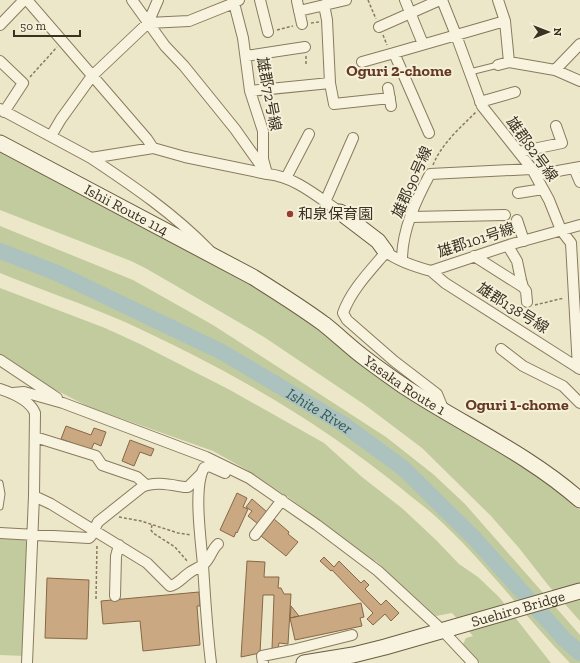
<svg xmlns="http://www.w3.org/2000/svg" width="580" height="663" viewBox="0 0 580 663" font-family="'Zilla Slab','Noto Sans JP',serif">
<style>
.green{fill:#c1cb9e}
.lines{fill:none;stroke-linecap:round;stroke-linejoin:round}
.river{stroke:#abc2be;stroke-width:16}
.building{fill:#c9a882;stroke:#876746}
.lane-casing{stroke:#897a5f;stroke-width:7}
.street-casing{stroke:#897a5f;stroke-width:12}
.secondary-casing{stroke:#6b5b42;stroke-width:17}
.path{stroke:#897a5f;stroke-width:1.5;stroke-dasharray:3 2;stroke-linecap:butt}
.lane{stroke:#f8f3de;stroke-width:5}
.street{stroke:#f8f3de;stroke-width:10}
.secondary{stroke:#f8f3de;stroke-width:15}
.poi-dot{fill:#963c32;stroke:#f5f0da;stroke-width:1.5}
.labels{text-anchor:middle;stroke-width:4;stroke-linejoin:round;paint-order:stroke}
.street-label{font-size:15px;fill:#3b3122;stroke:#f5f0da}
.poi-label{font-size:15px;fill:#3b3122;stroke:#f5f0da;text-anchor:start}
.neighbourhood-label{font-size:16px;font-weight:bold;fill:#653823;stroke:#f5f0da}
.water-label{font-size:16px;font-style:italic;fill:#32585a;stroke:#f5f0da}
</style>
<rect width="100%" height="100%" fill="#ede7ca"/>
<path class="green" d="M0,149L244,277L566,496L580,510V621L548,585L519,548L491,516L422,448L365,405L264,337L147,269L131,261L0,210Z
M0,226L133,280L213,325L386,437L433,474L465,504L580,635V663H570C523,615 484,560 434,515C424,506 412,498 402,489C318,420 223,367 125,322C84,304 41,290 0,273Z
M0,288L105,328L140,344L230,390L324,443L362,477L403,509L436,540L459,564L478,577L499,597L551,663H480L463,644L466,638L473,636L452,613L436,616L376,561L368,559L329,527L288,497L247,470L213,451L89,407L48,386L0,354Z
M0,536L24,538L27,542L24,656L0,655Z"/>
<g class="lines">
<path class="river" id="s1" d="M0,251L57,273L222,352L343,424L403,468L475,539L564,639L580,653"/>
</g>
<path class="building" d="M66,426L91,435L94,428L106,432L101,446L94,443L91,450L61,439Z
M130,440L154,449L151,456L140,452L134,466L122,461Z
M237,493L247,498L243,507L248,509L237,533L236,532L234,537L220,530Z
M252,499L267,512L258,524L248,516L252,511L246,507Z
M274,519L289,532L288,534L298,542L286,556L261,536Z
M324,557L334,567L339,561L361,583L364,580L369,585L365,589L381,605L386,600L399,613L391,621L385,614L373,625L367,619L373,613L332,570L331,571L320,561Z
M247,561L265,562L264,577H279L278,588H281L284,594H291L288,644L279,643L278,649H272L274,595H263L260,653L241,657Z
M47,578L89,580L87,639L45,638Z
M199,592L200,606H197L200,645L143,651L140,621L103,624L101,601Z
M361,603L364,617L360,618L362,626L295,640L290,618Z
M291,606L299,616L290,618Z"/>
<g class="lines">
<defs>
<path id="lane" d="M470,72L498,65
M0,483L2,494L0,507"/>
<path id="street" d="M27,0L147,139L153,148
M132,0L165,46L184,66L235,129L267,174
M239,0L234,3L243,38L250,91L263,131V159L266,170
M260,0L268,32
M405,0L423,44
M442,0L456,35L482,106L532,169L549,200L561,230L571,243L578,368
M498,0L505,21L509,62
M297,1L302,24
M324,5L327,20L330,83
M299,11L346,0
M148,23L189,21L234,3
M0,25L24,0
M379,27L440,0
M246,56L305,47
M0,61L23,83L4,112
M362,62L394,53
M498,65L509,62L555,70L580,81
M555,70L580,44
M388,88L391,106
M250,91L330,83L334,104L390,98
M480,102L515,92
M0,109L91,158L153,148L185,157L267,174C294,176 318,197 340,212
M429,133L394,53L505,21
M51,136L61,119L92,76L148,23L158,0
M519,152L562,143L556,126
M91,158C133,186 173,213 209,250
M574,168L580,182
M536,175L580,167
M286,178L309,134
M518,193L543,189
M325,202L353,138
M411,217L505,215
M517,220L524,241
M508,246L517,261L521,280L523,287L526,291L527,302
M474,256L523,287
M402,260C402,230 416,200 430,174L532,169
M431,271L445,283L580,369
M501,349L523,366L563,386L580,403
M0,360L57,398
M0,389C12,393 30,400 35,413L34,496L27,663
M13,393L24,392L63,403L206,457L249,478L317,525L378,571L443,631L473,663
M444,411L437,394L394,361L347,320L343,313C351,290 371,270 386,252C398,261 416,267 431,271L512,244L580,225
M35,437L96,456L102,465L137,477L146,485
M34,496L51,504L147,563L170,586C177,585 183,577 189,573C194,569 201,567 205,563C211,557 212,549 218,544
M0,533L89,538L91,536L98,522L142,487C155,481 171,485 184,487H188L201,474
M255,535L282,500
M115,596L116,556L119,545
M211,663C207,630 205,598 203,565C201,541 193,487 204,468L209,466L225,473
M263,663L262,656L292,650L352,635"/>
<g id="secondary">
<path id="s2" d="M0,143L253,277C277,292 301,307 324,324C338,335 351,348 366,359C378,368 392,378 405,387C463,425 528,454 580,500"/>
<path d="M340,212L378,241L386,252"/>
<path id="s3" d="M304,663L353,655L385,647L580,591"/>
</g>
</defs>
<use href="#lane" class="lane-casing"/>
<use href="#street" class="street-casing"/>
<use href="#secondary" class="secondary-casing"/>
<path class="path" d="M368,0L376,19
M311,23L319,22
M277,30L293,26
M383,35L387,45
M306,56V64
M30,77L57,47
M433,165C442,143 460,128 476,112
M507,223L510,235
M535,305L564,298
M527,311L528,326
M119,517L141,521L178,533L191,535
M152,525L151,530L153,533L175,547L188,562
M96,599L97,544"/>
<use href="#lane" class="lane"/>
<use href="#street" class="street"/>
<use href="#secondary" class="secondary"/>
</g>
<circle class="poi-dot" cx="290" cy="214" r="4"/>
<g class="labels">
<g class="street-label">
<text transform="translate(269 94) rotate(79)" y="5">雄郡72号線</text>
<text transform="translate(532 149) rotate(54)" y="5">雄郡82号線</text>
<text transform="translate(412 182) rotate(-66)" y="5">雄郡90号線</text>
<text dy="5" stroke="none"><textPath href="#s2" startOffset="143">Ishii Route 114</textPath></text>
<text transform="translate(476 240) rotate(-18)" y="5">雄郡101号線</text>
<text transform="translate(513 308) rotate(32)" y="5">雄郡138号線</text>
<text dy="5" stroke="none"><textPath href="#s2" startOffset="473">Yasaka Route 1</textPath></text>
<text dy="5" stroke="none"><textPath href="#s3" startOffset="221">Suehiro Bridge</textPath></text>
</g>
<g class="poi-label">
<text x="298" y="219">和泉保育園</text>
</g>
<g class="neighbourhood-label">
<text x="399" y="76">Oguri 2-chome</text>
<text x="517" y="410">Oguri 1-chome</text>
</g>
<g class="water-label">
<text dy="6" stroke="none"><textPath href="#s1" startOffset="358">Ishite River</textPath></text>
</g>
</g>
<g transform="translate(548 32) rotate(90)" stroke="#f5f0da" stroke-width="3" paint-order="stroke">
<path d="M0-3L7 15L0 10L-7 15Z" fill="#3b3122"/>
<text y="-6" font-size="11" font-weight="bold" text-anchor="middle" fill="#3b3122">N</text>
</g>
<path d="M14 30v6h66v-6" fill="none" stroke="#3b3122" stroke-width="2"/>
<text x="20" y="30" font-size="12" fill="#3b3122" stroke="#f5f0da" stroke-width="3" paint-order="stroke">50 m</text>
</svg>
